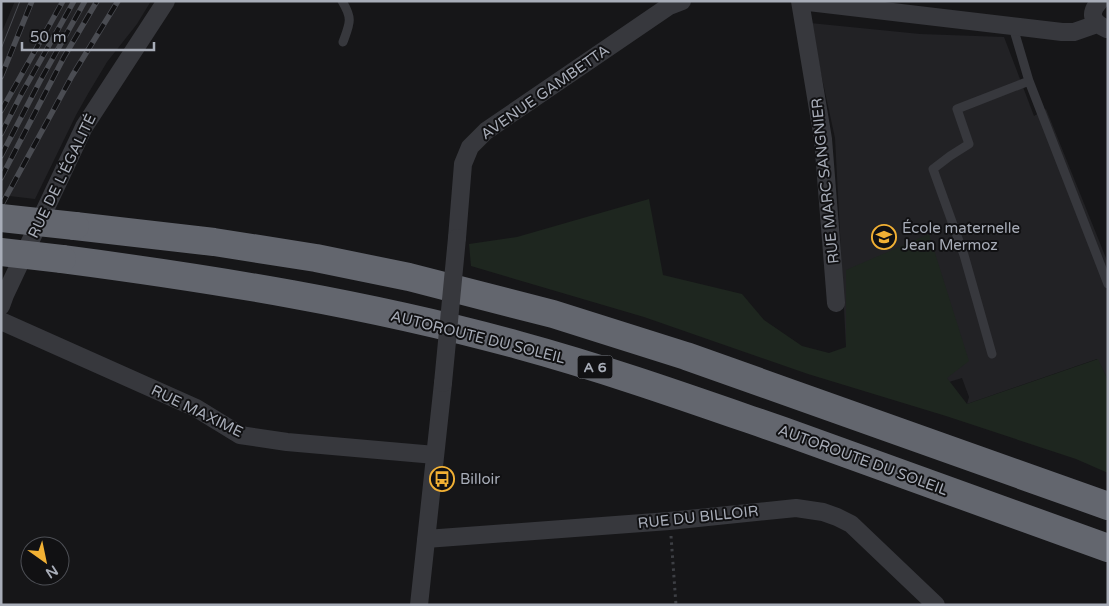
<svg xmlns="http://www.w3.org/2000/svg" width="1109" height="606" viewBox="0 0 1109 606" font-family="'Varela Round',sans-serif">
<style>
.built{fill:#222225}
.green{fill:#1e261f}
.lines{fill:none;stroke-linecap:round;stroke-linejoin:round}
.path{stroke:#3d3f44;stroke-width:3;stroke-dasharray:2.5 4;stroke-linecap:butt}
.service{stroke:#37383d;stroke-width:9}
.minor{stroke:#37383d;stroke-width:18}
.motorway{stroke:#63666e;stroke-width:28}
.tram{stroke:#4a4c52;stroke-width:1}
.rail-casing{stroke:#4a4c52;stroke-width:5.5}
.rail{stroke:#111113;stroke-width:4;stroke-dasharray:11;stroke-linecap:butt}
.minor-bridge{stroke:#37383d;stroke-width:18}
.motorway-bridge{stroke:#63666e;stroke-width:28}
.labels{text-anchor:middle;stroke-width:4;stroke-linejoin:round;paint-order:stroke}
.shield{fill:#111113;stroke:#7b7e86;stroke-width:1}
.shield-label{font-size:14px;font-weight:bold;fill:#a8adb8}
.street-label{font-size:15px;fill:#a8adb8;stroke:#111113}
.poi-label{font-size:15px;fill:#a8adb8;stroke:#111113;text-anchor:start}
</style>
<rect width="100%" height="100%" fill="#161618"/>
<path class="built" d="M15,1H151L137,24L107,62L89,92L76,115L35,199L1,195V34Z
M810,23L920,34L1004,37L1034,116L1046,109L1108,263V380L1097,359L967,404L969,397L962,378L936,386L846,347L835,138Z"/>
<path class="green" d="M649,199L663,275L742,294L764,320L802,346L829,353L846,347V270L929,234L969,361L947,378L967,404L1098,359L1108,380V473L1076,459L946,416L808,374L644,317L471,266L469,244L517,237Z"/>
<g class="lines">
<path class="path" d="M671,536L676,605"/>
<path class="service" d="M342,1C353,19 350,23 343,42
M1013,27L1029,81L1108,284
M992,354L964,255L933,169L950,156L969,144L957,109L1029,81"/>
<path class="minor" d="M800,1L823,139L836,303
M800,1L1062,32H1074L1097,24
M1100,1C1088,14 1092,22 1107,29
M457,238L463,164L470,147L486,131L669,6L682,1
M1,306L5,295L84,127L166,1
M1,321L196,408L240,435L287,442L435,455
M426,539L669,521L796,508L823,512L837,517L851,524L936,605
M419,605L443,383"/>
<path class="motorway" d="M75,226L214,242L316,258L409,277L553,314L686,356L1108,506
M62,259C215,279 369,304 518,345C610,370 699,402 789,433C895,471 1001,510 1108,548"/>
<path class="tram" d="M1,49L20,1"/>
<defs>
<path id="rail" d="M1,77L32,1
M1,111L63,1
M1,134L22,93L74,1
M1,156L40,81L85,1
M1,178L64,57L97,1
M1,206L72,76L118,1"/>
</defs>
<use href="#rail" class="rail-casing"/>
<use href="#rail" class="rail"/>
<path class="minor-bridge" d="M443,383L457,238"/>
<path class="motorway-bridge" d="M1,218L75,226
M1,252L62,259"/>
</g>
<defs>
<symbol id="school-ring" viewBox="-11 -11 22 22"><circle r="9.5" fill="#111113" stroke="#f2b134" stroke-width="1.5"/><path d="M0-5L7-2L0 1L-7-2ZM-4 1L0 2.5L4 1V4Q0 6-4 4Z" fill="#f2b134"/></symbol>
<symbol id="bus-ring" viewBox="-11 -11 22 22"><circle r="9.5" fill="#111113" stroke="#f2b134" stroke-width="1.5"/><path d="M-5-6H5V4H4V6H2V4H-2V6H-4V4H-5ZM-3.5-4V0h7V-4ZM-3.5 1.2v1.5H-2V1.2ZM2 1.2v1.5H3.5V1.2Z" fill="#f2b134"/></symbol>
</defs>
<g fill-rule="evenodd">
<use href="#school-ring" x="870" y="223" width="28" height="28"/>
<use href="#bus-ring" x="428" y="465" width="28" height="28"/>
</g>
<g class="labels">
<rect class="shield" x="577.5" y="355.5" width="35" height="23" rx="4"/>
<g class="shield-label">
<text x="595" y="372">A 6</text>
</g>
<g class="street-label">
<text transform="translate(545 92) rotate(-35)" y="5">AVENUE GAMBETTA</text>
<text transform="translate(62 176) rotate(-64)" y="5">RUE DE L'ÉGALITÉ</text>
<text transform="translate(825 181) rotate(-96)" y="5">RUE MARC SANGNIER</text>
<text transform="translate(478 337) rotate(14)" y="5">AUTOROUTE DU SOLEIL</text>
<text transform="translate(197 411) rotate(26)" y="5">RUE MAXIME</text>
<text transform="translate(863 460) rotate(20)" y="5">AUTOROUTE DU SOLEIL</text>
<text transform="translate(698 517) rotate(-6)" y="5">RUE DU BILLOIR</text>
</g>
<g class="poi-label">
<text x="902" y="233">École maternelle<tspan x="902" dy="17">Jean Mermoz</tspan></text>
<text x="460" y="484">Billoir</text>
</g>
</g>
<rect width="1109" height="606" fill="none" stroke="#a8adb8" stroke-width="5"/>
<g transform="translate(45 561) rotate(147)"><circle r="24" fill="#111113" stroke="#4d4f55"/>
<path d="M0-4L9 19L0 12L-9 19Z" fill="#f2b134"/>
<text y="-8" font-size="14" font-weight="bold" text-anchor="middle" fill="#a8adb8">N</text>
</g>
<path d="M22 42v8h132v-8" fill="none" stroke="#a8adb8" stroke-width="2.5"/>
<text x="30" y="42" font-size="15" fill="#a8adb8" stroke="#111113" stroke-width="4" paint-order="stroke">50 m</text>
</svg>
